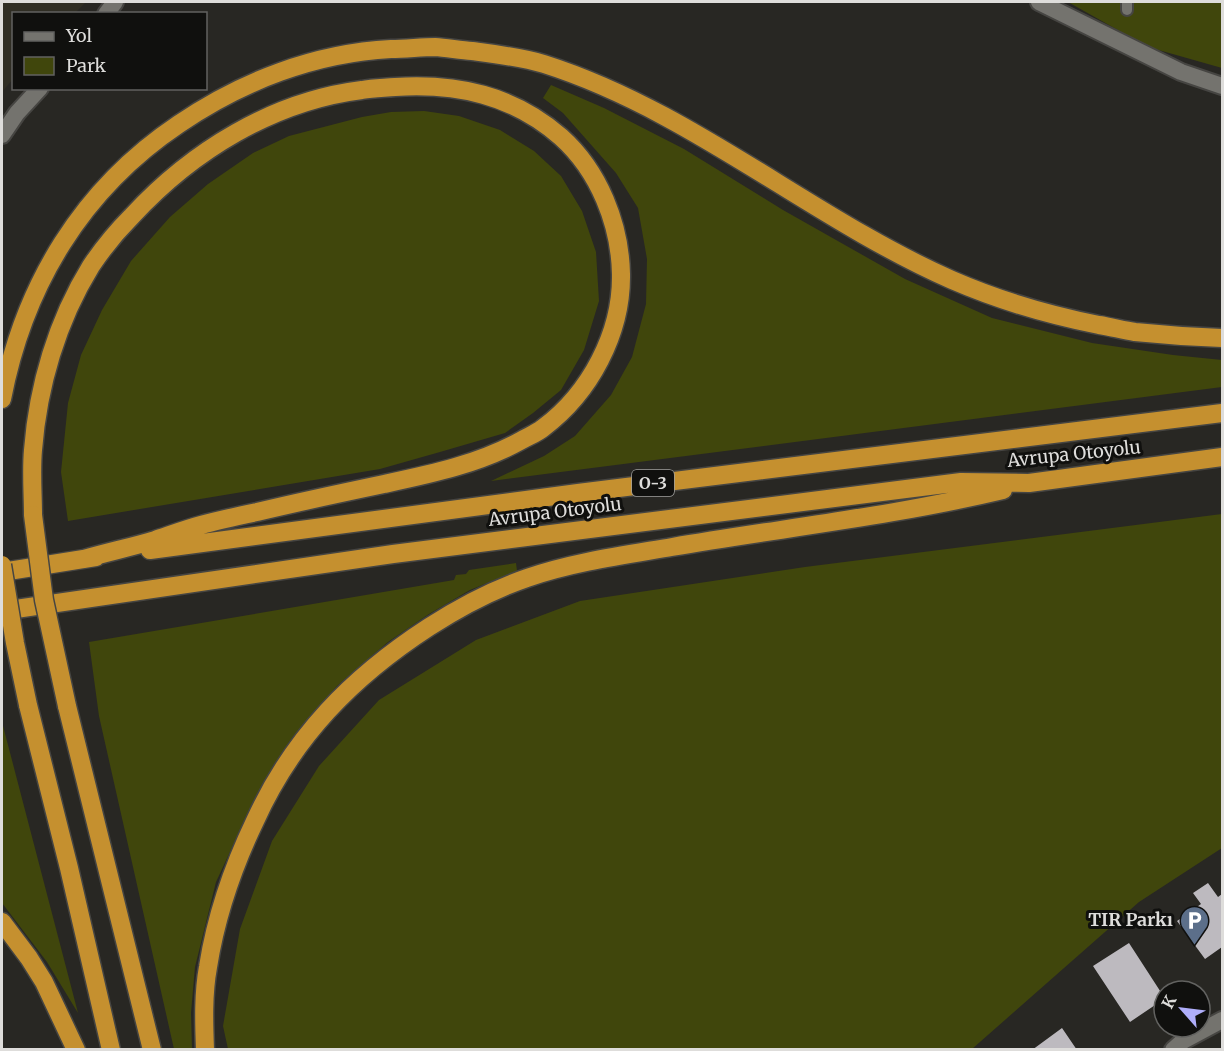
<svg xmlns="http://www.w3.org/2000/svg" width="1224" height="1051" viewBox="0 0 1224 1051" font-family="Merriweather,serif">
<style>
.built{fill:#302e24}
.green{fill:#40460c}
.building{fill:#bdbabf}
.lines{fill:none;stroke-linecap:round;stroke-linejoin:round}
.service-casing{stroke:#464542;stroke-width:14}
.minor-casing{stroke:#464542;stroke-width:20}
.tertiary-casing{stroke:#464542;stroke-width:20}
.motorway-casing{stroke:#464542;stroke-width:21}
.service{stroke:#74736e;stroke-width:10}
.minor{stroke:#74736e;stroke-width:16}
.tertiary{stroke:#74736e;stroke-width:16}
.motorway{stroke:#c5902f;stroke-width:18}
.motorway-bridge-casing{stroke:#464542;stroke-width:21;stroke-linecap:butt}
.motorway-bridge{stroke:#c5902f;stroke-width:18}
.labels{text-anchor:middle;stroke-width:6;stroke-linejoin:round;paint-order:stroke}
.shield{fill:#10100e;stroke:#a0a09e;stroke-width:1.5}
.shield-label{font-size:16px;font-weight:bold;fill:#dedddb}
.street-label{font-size:18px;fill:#dedddb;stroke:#10100e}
.poi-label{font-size:18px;font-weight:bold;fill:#dedddb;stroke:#10100e;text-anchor:end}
</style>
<rect width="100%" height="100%" fill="#282723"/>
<path class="built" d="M2,2H86L75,13L14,14L13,79L2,92Z"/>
<path class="green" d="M1068,2H1222V68L1148,47Z
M551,85L604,108L684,149L783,210L905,279L992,318L1092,343L1173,355L1222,360V387L491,481L544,456L575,436L611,395L632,357L646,304L647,259L638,208L616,173L563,113L543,98Z
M424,111L459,116L500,130L534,151L561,176L582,211L596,252L599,301L584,350L561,390L533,413L505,433L440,452L380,469L68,521L61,472L68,403L81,355L102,310L131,261L170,217L208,184L253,153L289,136L362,117L391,112Z
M1222,514V848L1139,902L972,1049H228L223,1026L240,929L272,841L319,766L379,700L476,640L580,601L805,567Z
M516,563L517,571L470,590L429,614L388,642L337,686L290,741L250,809L216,882L195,967L191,1013L192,1049H174L99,716L89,642L454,580L456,575L466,574L469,570Z
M2,722L78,1013L47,962L2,903Z"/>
<path class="building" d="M1208,883L1218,897L1222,894V947L1205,959L1177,921L1201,904L1193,893Z
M1129,943L1164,997V999L1130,1022L1093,966Z
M1062,1028L1077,1050H1032Z"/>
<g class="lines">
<defs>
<path id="service" d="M1127,2V10"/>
<path id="minor" d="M1039,2L1181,72L1222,86
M106,14L115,2
M2,135L17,113L40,88"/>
<path id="tertiary" d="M1173,1050L1183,1041L1222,1020"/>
<path id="motorway" d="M2,399C24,285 82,189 179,124C242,81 315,53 391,49C406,49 421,47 435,47C447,48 460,50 472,51C495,54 521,57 544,64C692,111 811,218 952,280C998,300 1049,315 1099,325C1111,327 1123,330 1135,332C1164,335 1193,337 1222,338
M33,515C33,494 31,472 33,450C38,386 57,321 91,266C103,248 117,231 132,216C192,151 273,101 362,90C373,88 384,88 395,87C457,83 513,95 561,137C599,171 620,224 621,274C622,333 590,393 543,428C537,433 529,436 522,440C479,464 431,474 384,484C341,493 299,502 257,512C238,516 219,520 201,525C186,529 170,535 155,540C132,547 108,552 84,559
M150,550L578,493L1222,413
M2,572L96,557
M2,611L393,554L961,482L1029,483L1222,457
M28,705L69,868L111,1050
M67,706L152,1050
M2,922L29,958L44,982L76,1050
M205,1050C204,1023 203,994 208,967C216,916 233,867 255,821C293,737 352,677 429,627C460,607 492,590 527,578C573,562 625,555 672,547C783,528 894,516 1003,490"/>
</defs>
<use href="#service" class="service-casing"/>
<use href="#minor" class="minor-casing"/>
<use href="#tertiary" class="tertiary-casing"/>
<use href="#motorway" class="motorway-casing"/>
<use href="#service" class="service"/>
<use href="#minor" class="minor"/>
<use href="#tertiary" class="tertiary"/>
<use href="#motorway" class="motorway"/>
<defs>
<path id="motorway-bridge" d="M33,515L44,600L67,706
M2,565L15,643L28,705"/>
</defs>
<use href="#motorway-bridge" class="motorway-bridge-casing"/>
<use href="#motorway-bridge" class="motorway-bridge"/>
</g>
<defs>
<symbol id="parking-pin" viewBox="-11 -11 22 30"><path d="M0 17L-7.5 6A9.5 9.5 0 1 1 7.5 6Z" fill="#5c6f8a" stroke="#10100e"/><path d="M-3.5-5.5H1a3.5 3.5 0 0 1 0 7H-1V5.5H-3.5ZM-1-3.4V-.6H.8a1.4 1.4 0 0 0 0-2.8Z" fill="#fff"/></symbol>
</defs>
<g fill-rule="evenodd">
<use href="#parking-pin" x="1178" y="904" width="33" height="45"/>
</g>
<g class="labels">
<rect class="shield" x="632" y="470" width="42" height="26" rx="4.5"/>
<g class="shield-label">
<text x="653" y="489">O-3</text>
</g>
<g class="street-label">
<text transform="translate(1074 454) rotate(-6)" y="6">Avrupa Otoyolu</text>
<text transform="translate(555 512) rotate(-7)" y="6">Avrupa Otoyolu</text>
</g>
<g class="poi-label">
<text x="1173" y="926">TIR Parkı</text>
</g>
</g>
<rect width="1224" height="1051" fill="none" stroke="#dedddb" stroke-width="6"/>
<rect x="12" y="12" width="195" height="78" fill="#10100e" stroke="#626260" stroke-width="1.5"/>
<rect x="24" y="32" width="30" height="9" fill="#74736e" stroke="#626260" stroke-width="1.5"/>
<text x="66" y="42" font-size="18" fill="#dedddb">Yol</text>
<rect x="24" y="57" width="30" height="18" fill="#40460c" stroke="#626260" stroke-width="1.5"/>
<text x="66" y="72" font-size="18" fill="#dedddb">Park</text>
<g transform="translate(1182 1009) rotate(298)"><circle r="28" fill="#10100e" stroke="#626260" stroke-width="1.5"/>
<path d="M0-4.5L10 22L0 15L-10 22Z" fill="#afaefa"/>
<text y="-9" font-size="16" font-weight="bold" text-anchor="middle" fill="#dedddb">K</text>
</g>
</svg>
